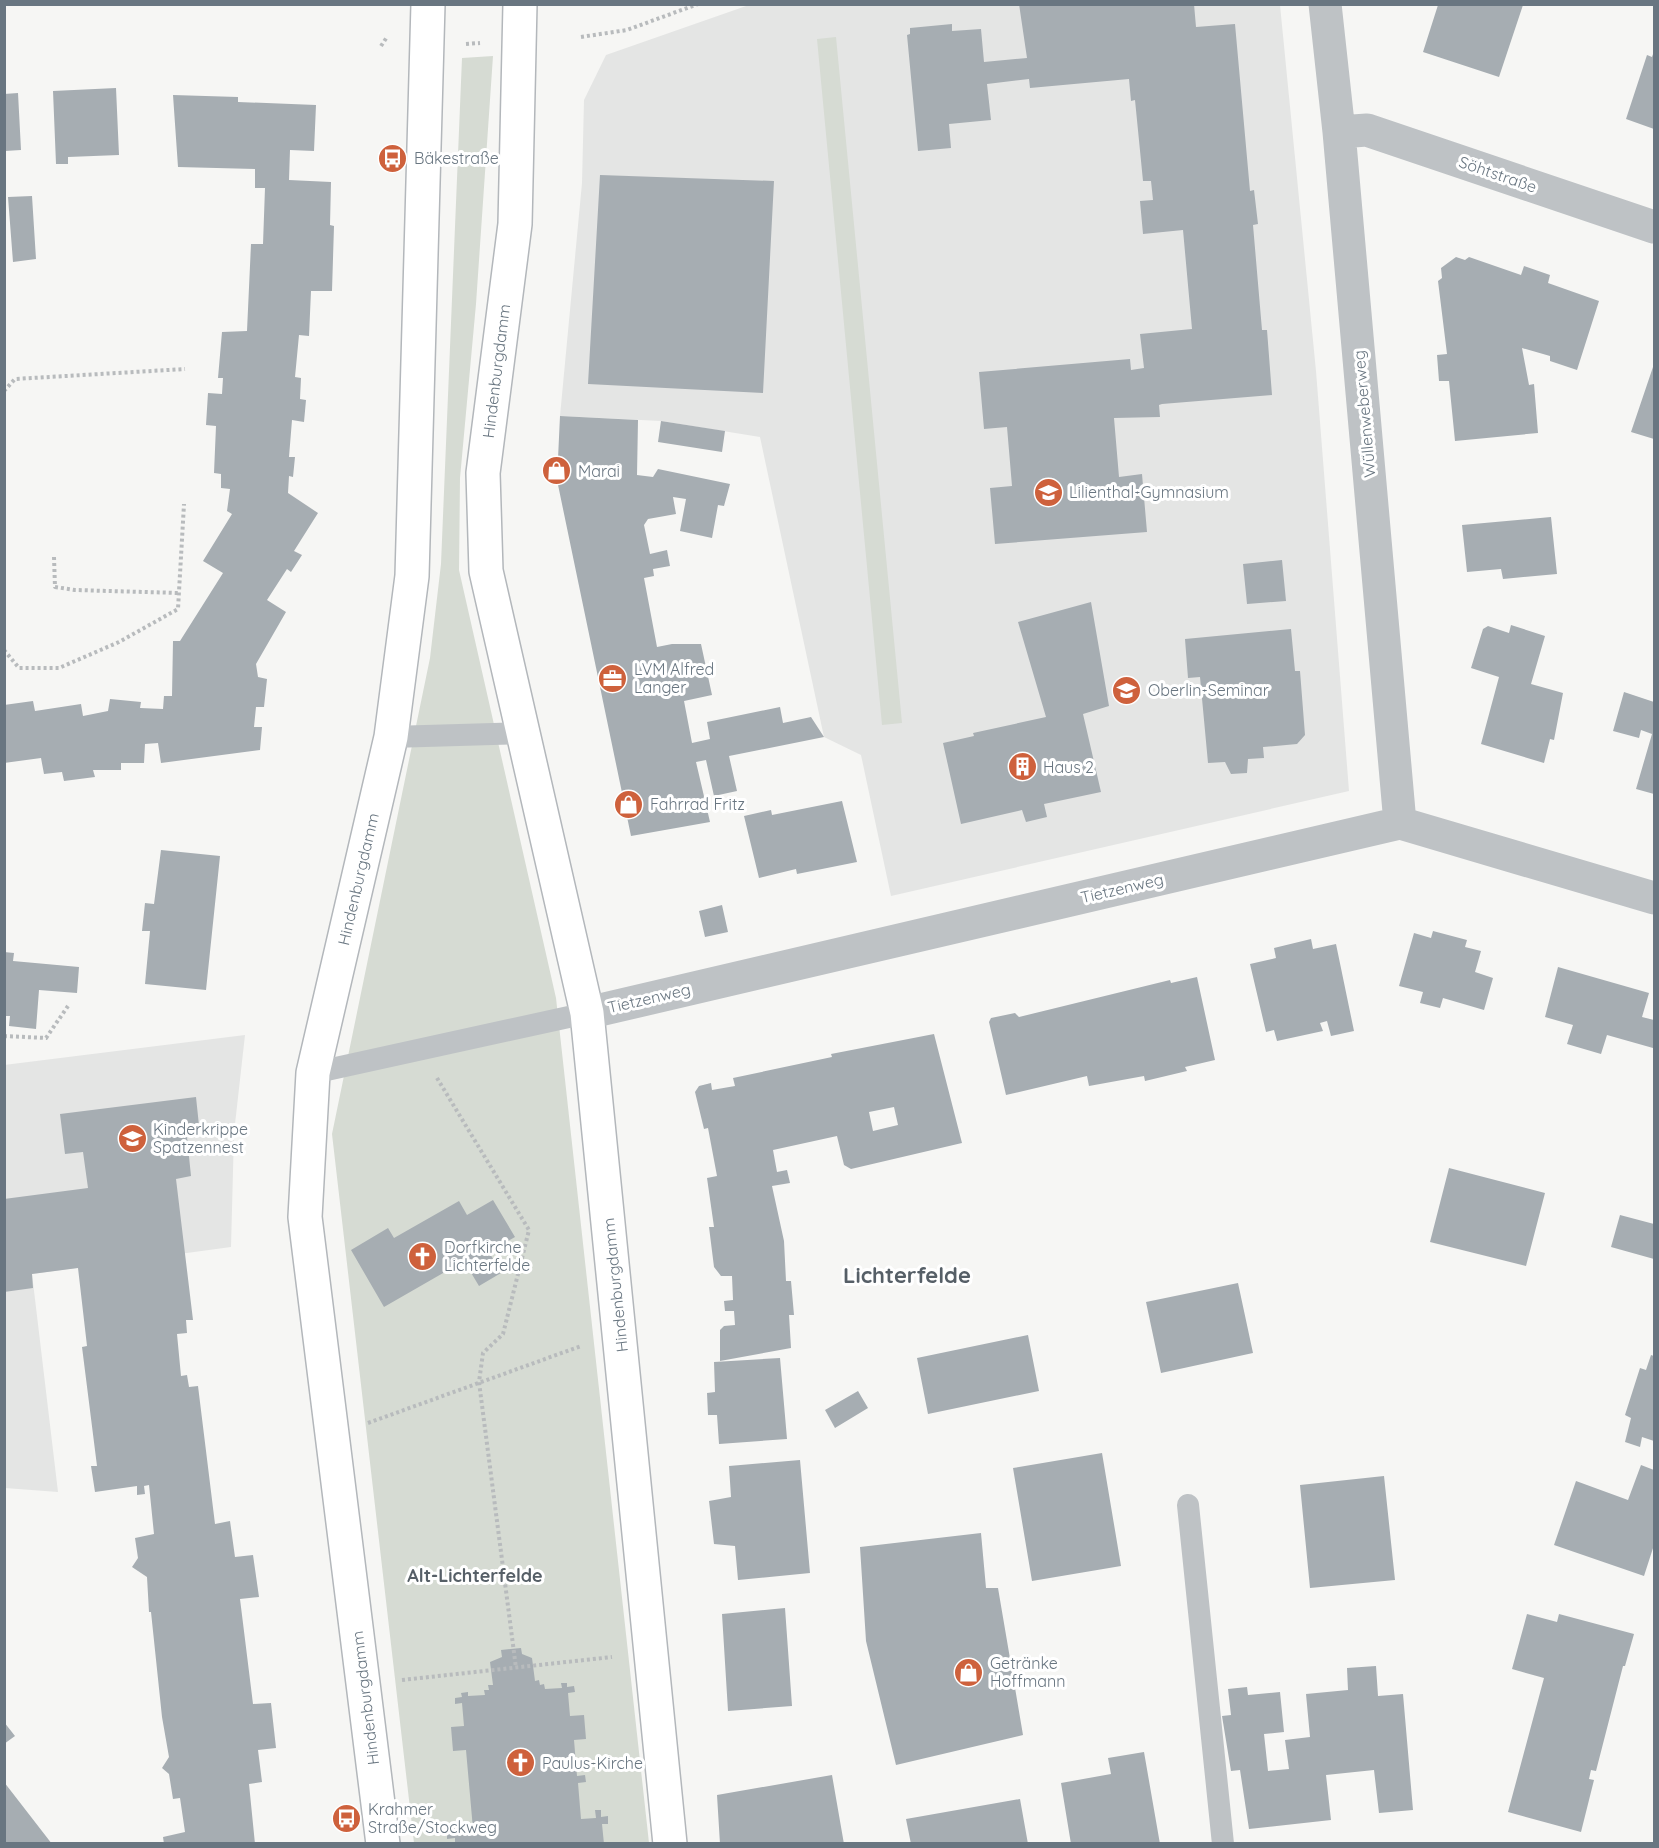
<svg xmlns="http://www.w3.org/2000/svg" width="1659" height="1848" viewBox="0 0 1659 1848" font-family="Quicksand,sans-serif">
<style>
.built{fill:#e4e5e4}
.green{fill:#d6dbd3}
.building{fill:#a6adb2;fill-rule:evenodd}
.lines{fill:none;stroke-linecap:round;stroke-linejoin:round}
.secondary-casing{stroke:#b3b7bb;stroke-width:36}
.path{stroke:#b8bbbd;stroke-width:4;stroke-dasharray:3 3;stroke-linecap:butt}
.lane{stroke:#bec2c5;stroke-width:22}
.street{stroke:#bec2c5;stroke-width:33}
.secondary{stroke:#fff;stroke-width:33}
.labels{text-anchor:middle;stroke-width:6;stroke-linejoin:round;paint-order:stroke}
.poi-label{font-size:16px;fill:#697681;stroke:#fff;text-anchor:start}
.street-label{font-size:16px;fill:#697681;stroke:#fff}
.neighbourhood-label{font-size:18px;font-weight:bold;fill:#565f67;stroke:#fff}
.district-label{font-size:22px;font-weight:bold;fill:#565f67;stroke:#fff}
</style>
<rect width="100%" height="100%" fill="#f6f6f4"/>
<path class="built" d="M749,5H1280L1316,371L1349,791L891,896L861,755L824,737L760,437L661,421L560,416L582,183L584,100L606,55Z
M245,1035L234,1133L231,1247L32,1274L58,1492L5,1488L4,1065Z"/>
<path class="green" d="M836,37L902,723L882,725L817,39Z
M493,56L476,304L460,478L459,570L556,998L649,1843H414L332,1134L430,658L441,564L462,58Z"/>
<path class="building" d="M1019,4H1194L1196,27L1235,24L1250,191L1254,190L1258,224L1253,225L1262,330H1267L1272,395L1162,404L1159,405L1160,417L1114,418L1119,477L1142,474L1147,532L995,544L990,488L1012,486L1007,427L984,429L979,372L1130,359L1131,370L1144,368L1140,334L1192,329L1183,230L1143,234L1140,201L1153,200L1151,181H1143L1135,100L1131,101L1129,79L1030,88L1029,79L987,84L991,120L949,124L951,148L918,151L907,35L910,34V28L952,24V31L981,29L984,62L1027,58Z
M1438,5H1523L1499,77L1423,52Z
M1654,51V129L1626,119L1647,55L1652,57Z
M116,88L119,155L68,157V164H56L53,91Z
M18,93L21,150L5,151L4,94Z
M173,95L238,97V102L316,105L314,151L290,150L289,180L331,182L330,225L334,226L332,291H311L309,336L299,335L295,377L301,378L300,399L306,400L304,422L292,420L289,457H295L293,477L289,476L288,493L318,513L294,551L302,555L291,572L287,569L267,600L286,612L256,664L258,677L267,679L264,707H256L254,727H262L260,750L161,763L158,743L145,744L144,763H121V770H93L95,777L64,781L62,772L44,774L41,758L4,763V705L33,701L35,711L81,704L83,716L108,711L110,699L141,702L140,708L163,709L164,696H172L173,641H180L223,573L203,561L232,514L227,511L230,489L221,488V474L214,473L216,426L206,425L208,393L222,394L223,378H218L222,332L247,331L251,244H263L265,188H255V169L178,167Z
M600,175L774,181L763,393L588,384Z
M32,196L36,259L13,262L8,197Z
M1456,257L1465,260L1469,257L1521,275L1524,266L1550,275L1548,283L1599,301L1577,370L1550,361V356L1522,348L1529,385L1534,384L1538,433L1455,441L1449,381H1439L1437,355L1447,354L1438,281L1442,278L1441,268Z
M1654,364V439L1631,432Z
M560,416L638,420L637,475L653,477L658,469L730,484L724,506L718,505L712,538L680,531L686,499L673,497L676,514L648,519L644,525L650,554L667,550L670,566L653,569L654,576L644,578L657,647L672,644H701L712,695L684,701L692,743L710,739L707,722L780,707L783,723L811,717L824,737L729,756L737,791L714,796L706,760L696,762L710,822L631,836L557,480Z
M661,421L725,431L722,452L658,442Z
M1551,517L1557,574L1503,579L1501,569L1467,572L1462,525Z
M1282,560L1286,601L1247,604L1243,564Z
M1091,602L1109,706L1083,714L1101,792L1044,804L1047,817L1026,822L1022,810L961,824L943,743L974,736L973,733L1046,717L1018,622Z
M1511,625L1545,636L1531,684L1563,693L1554,740L1550,739L1544,763L1481,744L1499,677L1471,668L1483,629L1488,626L1509,633Z
M1291,629L1295,671H1300L1305,735L1297,744L1263,747L1264,758L1248,759L1247,773L1231,774L1225,762L1208,763L1200,677L1188,678L1185,639Z
M1624,692L1654,702V794L1636,789L1652,734L1641,730L1639,738L1613,731Z
M842,801L857,862L797,874L796,869L759,878L744,816L771,810L772,815Z
M161,850L220,856L206,990L145,984L150,931H142L145,903L154,904Z
M722,905L728,932L705,937L699,911Z
M1433,931L1467,940L1465,947L1481,951L1475,972L1493,978L1484,1010L1443,998L1440,1008L1420,1003L1423,992L1399,986L1414,933L1431,938Z
M1311,939L1313,949L1336,944L1354,1031L1331,1036L1327,1021L1320,1023L1323,1031L1277,1041L1274,1030L1266,1032L1250,964L1276,958L1274,948Z
M4,952L14,953L13,961L79,967L77,993L39,990L36,1029L9,1026L10,1016H4Z
M1558,967L1649,993L1642,1017L1654,1020L1653,1048L1607,1035L1601,1054L1567,1044L1573,1025L1545,1017Z
M1197,977L1215,1060L1185,1067L1187,1071L1145,1081L1144,1076L1089,1086L1087,1076L1006,1095L989,1022L991,1018L1015,1013L1019,1017L1170,980L1171,983Z
M934,1034L962,1143L851,1169L844,1165L837,1136L773,1150L777,1172L787,1170L790,1183L772,1186L784,1241L786,1281H791L794,1315H789L791,1348L720,1361V1330L724,1326L735,1325L734,1311H725L724,1301L733,1300L732,1276H721L714,1267L709,1227H714L707,1178L717,1176L708,1128L704,1129L695,1092L699,1086L711,1083L712,1090L735,1086L733,1078L832,1057L831,1054ZM894,1107L898,1125L873,1131L869,1112Z
M196,1097L200,1135L187,1137L191,1176L176,1179L193,1320H186L187,1333L177,1334L181,1376L187,1375L189,1387L198,1386L215,1524L230,1521L235,1557L253,1555L259,1597L240,1599L253,1704L271,1703L276,1748L258,1750L262,1782L249,1784L255,1844H164L163,1837L185,1832L180,1798L173,1799L169,1774L162,1768L169,1757L162,1717L151,1612H149L147,1577L132,1567L138,1558L135,1538L154,1534L149,1485L144,1486L145,1494L137,1495V1486L95,1492L91,1466H97L82,1347L87,1346L78,1268L32,1274L33,1288L4,1292V1199L88,1188L83,1152L65,1154L60,1114Z
M1449,1168L1545,1193L1526,1266L1430,1242Z
M493,1200L515,1237L489,1252L501,1273L479,1286L464,1261L384,1307L351,1250L388,1228L394,1238L459,1201L467,1215Z
M1620,1215L1654,1224V1259L1611,1247Z
M1238,1283L1253,1353L1161,1373L1146,1302Z
M1028,1335L1039,1391L928,1414L917,1358Z
M1651,1355L1654,1356V1441L1642,1437L1640,1447L1625,1442L1631,1418L1625,1415L1640,1368L1646,1370Z
M780,1358L787,1439L719,1444L717,1415H708L707,1393L715,1392L714,1362Z
M858,1391L868,1408L835,1428L825,1410Z
M1102,1453L1121,1566L1032,1581L1013,1468Z
M800,1460L810,1573L738,1580L735,1546L714,1544L709,1501L731,1497L729,1466Z
M1641,1465L1654,1470V1545L1644,1576L1554,1545L1576,1481L1628,1500Z
M1384,1476L1395,1580L1310,1588L1300,1485Z
M981,1533L986,1588H998L1023,1735L896,1765L866,1641L860,1547Z
M785,1608L792,1706L728,1711L722,1614Z
M1527,1614L1557,1622L1559,1614L1634,1634L1625,1666H1623L1596,1771L1591,1770L1589,1779L1594,1780L1581,1832L1508,1812L1544,1678L1512,1669Z
M521,1648L522,1654L532,1658L535,1681L539,1680L540,1685L544,1684L545,1689L562,1688L561,1683H567V1687L574,1686L575,1692L568,1693L570,1716L584,1715L586,1739L574,1740L577,1776L585,1775L586,1782L578,1783L581,1819L596,1818L595,1810H601V1817L608,1816V1824H602L604,1844H455V1838L447,1839V1832L454,1831L453,1823L461,1822L462,1830L473,1829L466,1750L453,1751L451,1727L464,1726L462,1703L455,1704V1698L462,1697L461,1693L468,1692V1696L485,1695L484,1690H489L488,1685H493L490,1662L502,1657L501,1650Z
M1376,1666L1378,1696L1403,1694L1413,1810L1379,1813L1374,1770L1326,1775L1331,1820L1249,1829L1240,1770L1231,1771L1222,1716L1231,1715L1228,1689L1247,1687L1248,1695L1280,1692L1284,1732L1264,1734L1268,1771L1289,1769L1285,1740L1310,1737L1306,1694L1348,1690L1347,1668Z
M4,1722L15,1736L4,1744Z
M1144,1752L1160,1844H1071L1061,1783L1111,1774L1108,1758Z
M832,1775L844,1844H720L717,1795Z
M4,1782L52,1844H4Z
M1020,1799L1028,1844H911L906,1819Z"/>
<g class="lines">
<defs>
<path id="secondary" d="M520,4L515,224L483,473L486,571L587,1013L670,1844
M383,1844L305,1217L313,1073L391,737L412,576L428,4"/>
</defs>
<use href="#secondary" class="secondary-casing"/>
<path class="path" d="M581,37L627,30L698,4
M466,44L480,43
M381,46L387,37
M4,391L15,379L185,369
M54,557L55,587L75,590L179,593
M4,650L19,668H59L119,642L178,609L184,504
M4,1036L46,1038L68,1006
M437,1078L529,1230L503,1334L483,1353L479,1382L516,1668
M368,1423L581,1346
M402,1680L612,1657"/>
<path class="lane" d="M391,737L523,733
M313,1073L587,1013
M1188,1505L1223,1844"/>
<path class="street" d="M1325,4L1339,132L1400,823
M1339,132L1367,130L1654,227
M587,1013L1400,823L1654,898"/>
<use href="#secondary" class="secondary"/>
</g>
<defs>
<symbol id="bus-disc" viewBox="-11 -11 22 22"><circle r="9.5" fill="#ce613c" stroke="#fff"/><path d="M-5-6H5V4H4V6H2V4H-2V6H-4V4H-5ZM-3.5-4V0h7V-4ZM-3.5 1.2v1.5H-2V1.2ZM2 1.2v1.5H3.5V1.2Z" fill="#fff"/></symbol>
<symbol id="shop-disc" viewBox="-11 -11 22 22"><circle r="9.5" fill="#ce613c" stroke="#fff"/><path d="M-5-2.5h2.3a2.7 3.5 0 0 1 5.4 0H5L5.5 6h-11ZM-1.5-2.5h3a1.5 2.3 0 0 0-3 0Z" fill="#fff"/></symbol>
<symbol id="school-disc" viewBox="-11 -11 22 22"><circle r="9.5" fill="#ce613c" stroke="#fff"/><path d="M0-5L7-2L0 1L-7-2ZM-4 1L0 2.5L4 1V4Q0 6-4 4Z" fill="#fff"/></symbol>
<symbol id="office-disc" viewBox="-11 -11 22 22"><circle r="9.5" fill="#ce613c" stroke="#fff"/><path d="M-6-3h4V-5.5h4V-3h4V5H-6ZM-1-4.5V-3h2v-1.5ZM-6 0V1H6V0Z" fill="#fff"/></symbol>
<symbol id="building-disc" viewBox="-11 -11 22 22"><circle r="9.5" fill="#ce613c" stroke="#fff"/><path d="M-4-6H4V6H1V3H-1V6H-4ZM-2.5-4.3h1.7v1.8h-1.7ZM.8-4.3h1.7v1.8H.8ZM-2.5-1h1.7V.8h-1.7ZM.8-1h1.7V.8H.8Z" fill="#fff"/></symbol>
<symbol id="church-disc" viewBox="-11 -11 22 22"><circle r="9.5" fill="#ce613c" stroke="#fff"/><path d="M-1.2-6h2.4v3.5h3.3v2.4h-3.3V6h-2.4V-.1h-3.3v-2.4h3.3Z" fill="#fff"/></symbol>
</defs>
<g fill-rule="evenodd">
<use href="#bus-disc" x="376" y="142" width="33" height="33"/>
<use href="#shop-disc" x="540" y="454" width="33" height="33"/>
<use href="#school-disc" x="1032" y="476" width="33" height="33"/>
<use href="#office-disc" x="596" y="662" width="33" height="33"/>
<use href="#school-disc" x="1110" y="674" width="33" height="33"/>
<use href="#building-disc" x="1006" y="750" width="33" height="33"/>
<use href="#shop-disc" x="612" y="788" width="33" height="33"/>
<use href="#school-disc" x="116" y="1122" width="33" height="33"/>
<use href="#church-disc" x="406" y="1240" width="33" height="33"/>
<use href="#shop-disc" x="952" y="1656" width="33" height="33"/>
<use href="#church-disc" x="504" y="1746" width="33" height="33"/>
<use href="#bus-disc" x="330" y="1802" width="33" height="33"/>
</g>
<g class="labels">
<g class="poi-label">
<text x="414" y="164">Bäkestraße</text>
<text x="578" y="477">Marai</text>
<text x="1069" y="498">Lilienthal-Gymnasium</text>
<text x="634" y="675">LVM Alfred<tspan x="634" dy="18">Langer</tspan></text>
<text x="1148" y="696">Oberlin-Seminar</text>
<text x="1043" y="773">Haus 2</text>
<text x="650" y="810">Fahrrad Fritz</text>
<text x="153" y="1135">Kinderkrippe<tspan x="153" dy="18">Spatzennest</tspan></text>
<text x="444" y="1253">Dorfkirche<tspan x="444" dy="18">Lichterfelde</tspan></text>
<text x="990" y="1669">Getränke<tspan x="990" dy="18">Hoffmann</tspan></text>
<text x="542" y="1769">Paulus-Kirche</text>
<text x="368" y="1815">Krahmer<tspan x="368" dy="18">Straße/Stockweg</tspan></text>
</g>
<g class="street-label">
<text transform="translate(1498 174) rotate(19)" y="6">Söhtstraße</text>
<text transform="translate(496 371) rotate(-83)" y="6">Hindenburgdamm</text>
<text transform="translate(1364 414) rotate(-95)" y="6">Wüllenweberweg</text>
<text transform="translate(358 879) rotate(-77)" y="6">Hindenburgdamm</text>
<text transform="translate(1122 888) rotate(-13)" y="6">Tietzenweg</text>
<text transform="translate(649 998) rotate(-13)" y="6">Tietzenweg</text>
<text transform="translate(615 1285) rotate(-96)" y="6">Hindenburgdamm</text>
<text transform="translate(365 1698) rotate(-97)" y="6">Hindenburgdamm</text>
</g>
<g class="neighbourhood-label">
<text x="475" y="1582">Alt-Lichterfelde</text>
</g>
<g class="district-label">
<text x="907" y="1283">Lichterfelde</text>
</g>
</g>
<rect width="1659" height="1848" fill="none" stroke="#697681" stroke-width="12"/>
</svg>
